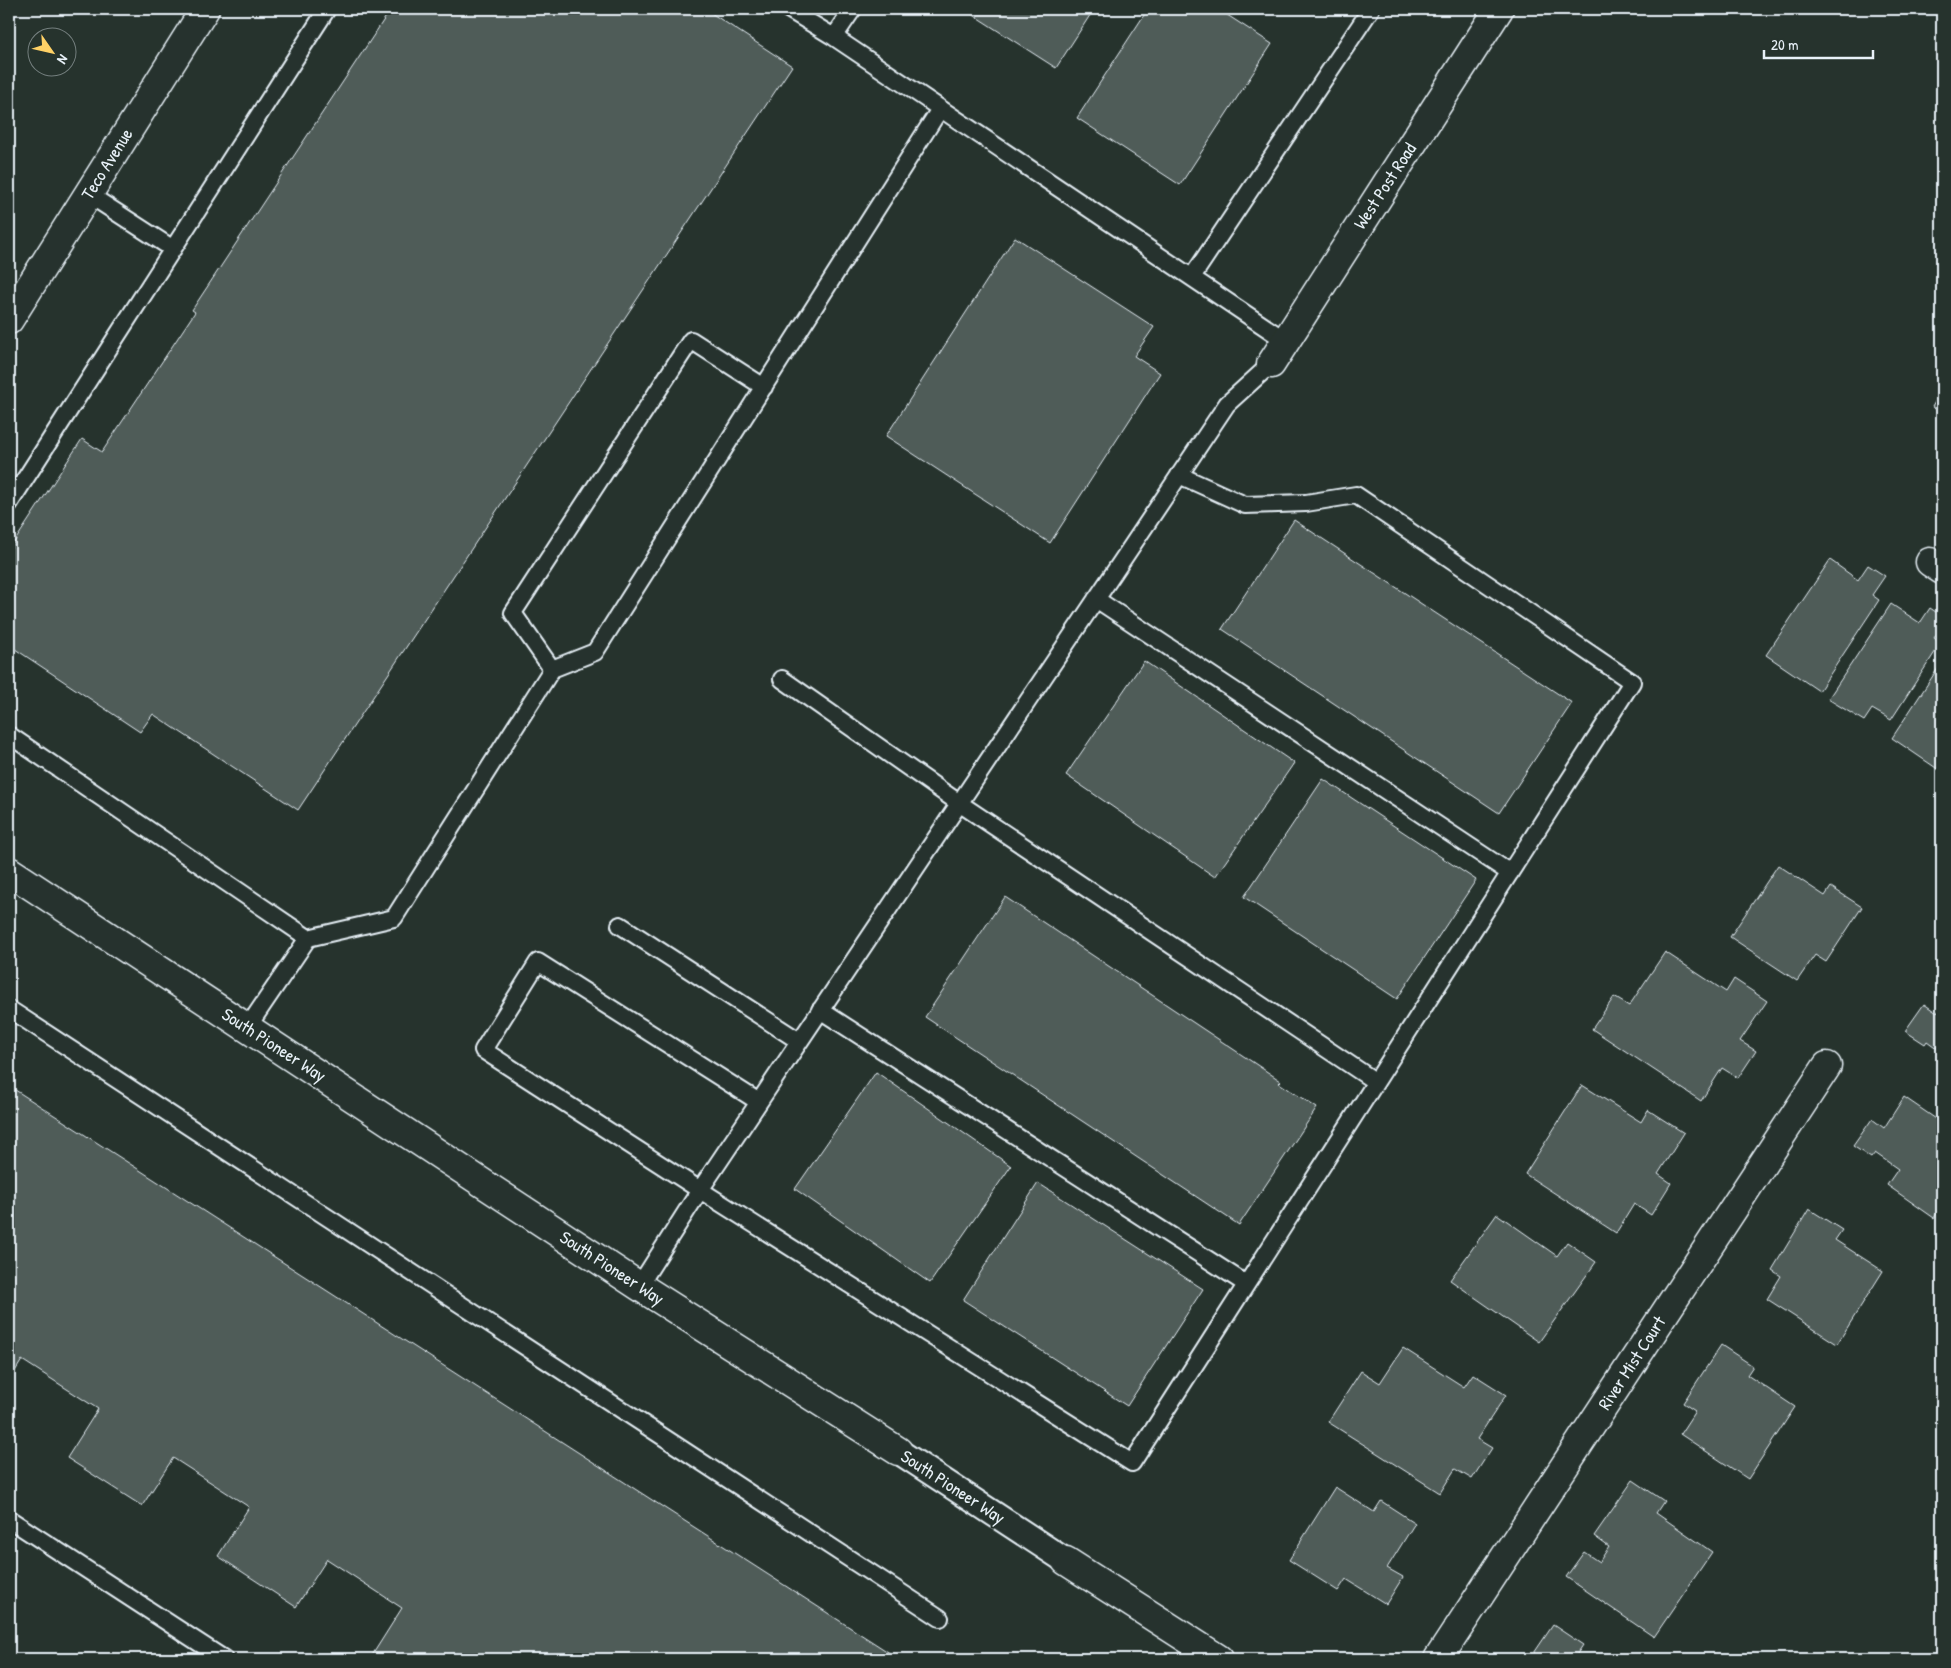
<svg xmlns="http://www.w3.org/2000/svg" width="1951" height="1668" viewBox="0 0 1951 1668" font-family="'Patrick Hand',sans-serif">
<style>
.building{fill:#505c59;stroke:#e8f1f8}
.lines{fill:none;stroke-linecap:round;stroke-linejoin:round}
.service-casing{stroke:#e8f1f8;stroke-width:20}
.pedestrian-casing{stroke:#e8f1f8;stroke-width:28}
.minor-casing{stroke:#e8f1f8;stroke-width:31}
.service{stroke:#26332d;stroke-width:16}
.pedestrian{stroke:#26332d;stroke-width:24}
.minor{stroke:#26332d;stroke-width:28}
.labels{text-anchor:middle;stroke-width:4;stroke-linejoin:round;paint-order:stroke}
.street-label{font-size:18px;fill:#e8f1f8;stroke:#26332d}
</style>
<rect width="100%" height="100%" fill="#26332d"/>
<filter id="ink" filterUnits="userSpaceOnUse"><feTurbulence type="fractalNoise" baseFrequency=".02" numOctaves="2"/><feDisplacementMap in="SourceGraphic" scale="10" xChannelSelector="R" yChannelSelector="G"/><feConvolveMatrix kernelMatrix="1 2 1 2 8 2 1 2 1" color-interpolation-filters="sRGB"/></filter>
<g filter="url(#ink)">
<path class="building" d="M391,9H705L792,66L298,810L153,714L140,732L9,645V550L82,439L102,452L195,312L192,310Z
M964,9H1094L1056,68Z
M1148,9H1218L1272,44L1180,185L1077,118Z
M1015,237L1154,327L1134,356L1160,373L1050,543L886,436Z
M1942,390V413L1932,407Z
M1294,520L1572,703L1499,813L1222,629Z
M1830,560L1858,580L1868,565L1885,576L1872,595L1879,600L1819,691L1766,655Z
M1891,604L1920,623L1930,608L1942,616V626L1934,638L1941,643L1891,720L1872,709L1864,721L1828,699Z
M1144,661L1294,763L1215,877L1066,775Z
M1942,662V772L1892,738Z
M1323,779L1476,880L1397,999L1244,897Z
M1778,865L1825,896L1831,887L1862,907L1826,962L1815,955L1797,981L1730,937Z
M1005,897L1281,1081L1279,1083L1317,1108L1239,1225L925,1017Z
M1665,952L1726,992L1734,979L1767,1001L1740,1041L1756,1051L1738,1078L1722,1068L1701,1101L1592,1029L1614,997L1629,1006Z
M1924,1004L1937,1013L1942,1006V1052L1927,1041L1925,1044L1905,1031Z
M876,1072L1011,1166L930,1283L795,1189Z
M1582,1085L1641,1122L1648,1110L1684,1133L1658,1174L1671,1183L1651,1215L1634,1204L1616,1233L1525,1174Z
M9,1086L899,1659H482L472,1653L468,1659H375L371,1657L402,1608L327,1559L296,1607L218,1556L249,1507L173,1458L142,1506L67,1458L98,1409L22,1360L9,1381Z
M1904,1097L1942,1123V1206L1934,1218L1887,1185L1898,1169L1875,1153L1871,1158L1853,1146L1872,1119L1884,1128Z
M1038,1183L1203,1289L1127,1406L963,1300Z
M1809,1209L1842,1230L1835,1240L1883,1271L1837,1344L1767,1299L1781,1276L1772,1270Z
M1497,1214L1557,1256L1567,1242L1596,1262L1539,1342L1450,1280Z
M1721,1345L1753,1366L1747,1375L1795,1407L1748,1479L1680,1434L1695,1411L1683,1403Z
M1403,1348L1464,1387L1473,1374L1506,1395L1477,1439L1492,1448L1472,1479L1455,1469L1440,1493L1328,1422L1361,1371L1380,1383Z
M1633,1480L1664,1501L1656,1513L1712,1552L1654,1637L1566,1577L1584,1552L1599,1562L1609,1547L1594,1536Z
M1335,1487L1374,1512L1381,1501L1415,1523L1387,1568L1403,1577L1386,1604L1346,1579L1338,1591L1289,1560Z
M1553,1625L1583,1645L1575,1657L1579,1659H1530Z"/>
<g class="lines">
<defs>
<path id="service" d="M788,9L834,37L1286,341
M834,37L853,9
M88,194L173,249
M1192,277L1371,9
M9,504L327,9
M1096,599L1510,873
M552,669L513,613L691,340L764,387
M782,679L959,803L1376,1082
M9,735L308,938L394,918L552,669L595,652L940,109
M620,925L799,1041
M9,1009L940,1618
M820,1010L1246,1284
M247,1028L308,938
M759,1102L538,962L483,1050L700,1190L759,1102L1227,404L1271,364
M639,1286L700,1190L1132,1463L1632,682L1356,495L1306,503L1245,505L1179,475
M9,1519L224,1659"/>
<path id="pedestrian" d="M898,1451L1066,1561"/>
<path id="minor" d="M9,320L205,9
M1271,364L1499,9
M1930,562L1942,570
M9,871L639,1286L898,1451
M1066,1561L1219,1659
M1438,1659L1827,1066"/>
</defs>
<use href="#service" class="service-casing"/>
<use href="#pedestrian" class="pedestrian-casing"/>
<use href="#minor" class="minor-casing"/>
<use href="#service" class="service"/>
<use href="#pedestrian" class="pedestrian"/>
<use href="#minor" class="minor"/>
</g>
</g>
<g class="labels">
<g class="street-label">
<text transform="translate(107 164) rotate(-58)" y="6">Teco Avenue</text>
<text transform="translate(1385 186) rotate(-57)" y="6">West Post Road</text>
<text transform="translate(274 1045) rotate(33)" y="6">South Pioneer Way</text>
<text transform="translate(612 1268) rotate(33)" y="6">South Pioneer Way</text>
<text transform="translate(1632 1363) rotate(-57)" y="6">River Mist Court</text>
<text transform="translate(953 1487) rotate(33)" y="6">South Pioneer Way</text>
</g>
</g>
<rect width="1951" height="1668" fill="none" stroke="#26332d" stroke-width="30"/>
<rect x="15" y="15" width="1921" height="1638" fill="none" stroke="#e8f1f8" stroke-width="2" filter="url(#ink)"/>
<g transform="translate(52 52) rotate(124)"><circle r="24" fill="#26332d" stroke="#747f7e"/>
<path d="M0-4L9 19L0 12L-9 19Z" fill="#ffd166"/>
<text y="-8" font-size="14" font-weight="bold" text-anchor="middle" fill="#e8f1f8">N</text>
</g>
<path d="M1764 50v8h109v-8" fill="none" stroke="#e8f1f8" stroke-width="2.5"/>
<text x="1771" y="50" font-size="15" fill="#e8f1f8" stroke="#26332d" stroke-width="4" paint-order="stroke">20 m</text>
</svg>
